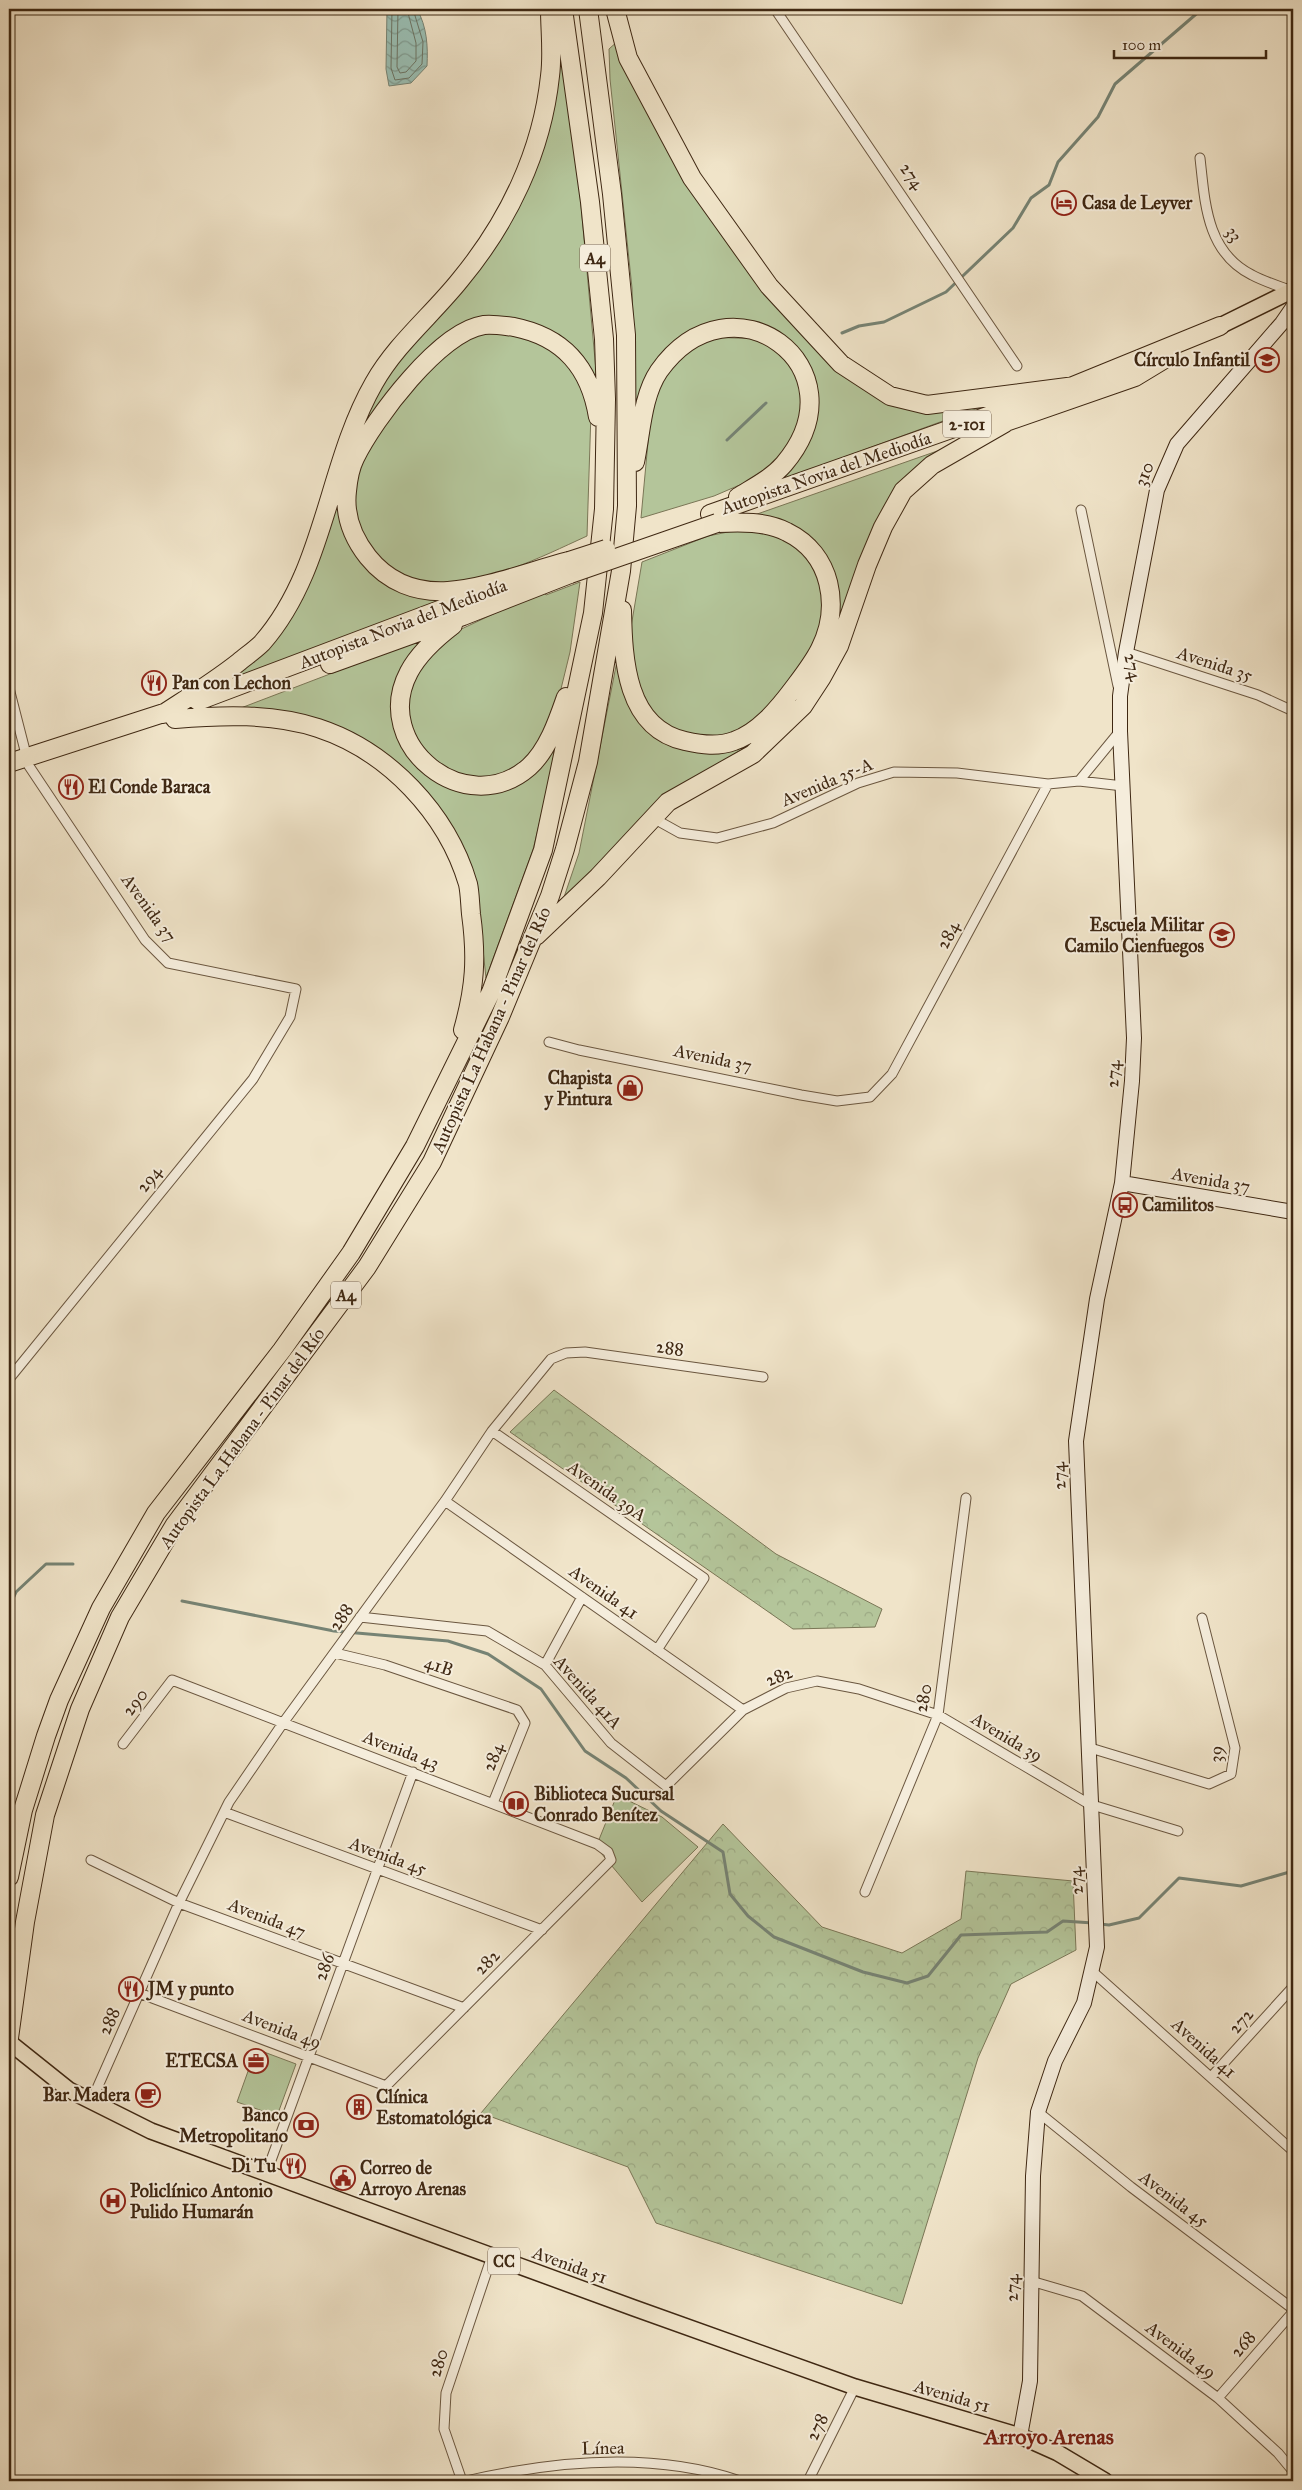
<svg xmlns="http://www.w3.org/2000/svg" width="1302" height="2490" viewBox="0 0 1302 2490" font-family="'IM FELL Great Primer',serif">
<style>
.green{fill:#b4c59a;stroke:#7a7656}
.forest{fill:url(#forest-crowns);stroke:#7a7656}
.water{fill:url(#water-waves);stroke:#768374}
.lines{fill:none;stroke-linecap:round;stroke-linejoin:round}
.shore{stroke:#6c7464;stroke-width:1}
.stream{stroke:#768374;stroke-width:3}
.street-casing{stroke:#6b5740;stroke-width:11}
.secondary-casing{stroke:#3f2813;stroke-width:16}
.primary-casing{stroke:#3f2813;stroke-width:18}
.highway-casing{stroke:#3f2813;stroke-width:20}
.street{stroke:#f5eddc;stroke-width:9}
.secondary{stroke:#f5eddc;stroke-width:14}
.primary{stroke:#f0e4c9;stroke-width:15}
.highway{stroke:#f0e4c9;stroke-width:18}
.highway-bridge-casing{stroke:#3f2813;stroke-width:20;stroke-linecap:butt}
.highway-bridge{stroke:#f0e4c9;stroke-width:18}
.labels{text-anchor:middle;stroke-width:4;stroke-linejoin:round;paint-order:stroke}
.shield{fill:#f5eddc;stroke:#76634f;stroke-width:1}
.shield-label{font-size:16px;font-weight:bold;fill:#3f2813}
.street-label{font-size:18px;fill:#3f2813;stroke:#f5eddc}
.poi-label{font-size:18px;font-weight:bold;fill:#3f2813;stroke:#f5eddc;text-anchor:start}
.district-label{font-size:22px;font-weight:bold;fill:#7a1f14;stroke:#f5eddc}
</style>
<defs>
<pattern id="forest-crowns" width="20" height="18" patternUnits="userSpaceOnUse" patternTransform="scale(1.25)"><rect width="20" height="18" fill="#b4c59a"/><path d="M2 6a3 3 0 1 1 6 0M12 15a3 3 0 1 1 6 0" fill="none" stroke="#9ca984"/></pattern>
<pattern id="water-waves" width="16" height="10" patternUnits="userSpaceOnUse" patternTransform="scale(1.25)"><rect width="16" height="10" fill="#9abfb4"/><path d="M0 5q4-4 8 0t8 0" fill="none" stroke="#7f9b91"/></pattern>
</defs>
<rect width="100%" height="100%" fill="#f0e4c9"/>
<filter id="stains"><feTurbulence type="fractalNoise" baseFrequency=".004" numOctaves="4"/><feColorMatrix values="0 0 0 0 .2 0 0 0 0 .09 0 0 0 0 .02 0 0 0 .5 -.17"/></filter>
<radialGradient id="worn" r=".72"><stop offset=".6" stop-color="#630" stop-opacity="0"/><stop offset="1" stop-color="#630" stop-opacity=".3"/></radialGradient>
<path class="green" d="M619,40L766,288L890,402L992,403L768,485L813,421L784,341L699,329L636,414L632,288L610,79L609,49Z
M560,52L577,161L597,382L516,321L435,346L343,490L380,576L464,593L229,680L281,627L375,395L403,353L504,224Z
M510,331L538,340L564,357L581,382L591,412L587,536C539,558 486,585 432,584C409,584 389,573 375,554C367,544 356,531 354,518C351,508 352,490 354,480C360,443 434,353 469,338C482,332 496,332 510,331Z
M707,337L763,339L793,364L805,400L790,449L763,475L714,496L641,518L652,399L664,373Z
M943,449L919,469L849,600L813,684L760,739L712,767L560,909L579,853L620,646L638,713L722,750L823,655L822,550L743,519Z
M748,528L774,532L799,546L825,588V612L817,641L773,706L728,739L680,735L647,708L635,685L629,639L642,562L708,536Z
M580,582L570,652L559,697L532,756L514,771L488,780L440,769L412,737L407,691L432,652L453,633L542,591L546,595Z
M432,635L404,670L412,759L498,789L563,723L533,850L486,978L479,913L471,871L379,750L233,711Z
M617,1795L662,1817L698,1847L642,1902L596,1847Z
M256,2049L296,2064L277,2116L237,2102Z"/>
<path class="forest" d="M554,1390L776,1554L882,1609L875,1627L793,1629L510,1432Z
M723,1824L822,1927L902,1953L961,1919L966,1871L1073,1881L1076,1950L1011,1984L978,2058L902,2304L656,2223L628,2167L481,2113Z"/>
<path class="water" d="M387,9H417C427,27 428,46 427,66L411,83L389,86L386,69Z"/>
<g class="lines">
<path class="shore" d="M392,9L391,68L395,80L409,78L422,64L423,42L413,9
M398,9L397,67L400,73L406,72L416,61V43L407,9"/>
<path class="stream" d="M842,333L859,326L884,322L946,292L1013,228L1031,198L1049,185L1058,162L1098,117L1115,84L1202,9
M727,440L766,403
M182,1601L334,1631L448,1641L488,1654L541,1689L585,1751L626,1778L661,1811L723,1852L730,1894L748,1916L774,1937L863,1972L907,1983L928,1976L961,1935L1047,1932L1063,1921L1093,1923
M9,1607L16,1592L46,1564H73
M1100,1924L1109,1925L1139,1918L1179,1878L1241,1886L1293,1871"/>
<defs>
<path id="street" d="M775,9L1017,366
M1200,158C1205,202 1206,252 1252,275C1265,282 1279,286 1292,291
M1081,510L1118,686
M1126,652L1258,695L1293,711
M9,688L29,766L145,940L168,963L296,989L290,1017L253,1079L9,1379
M1079,781L1120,731
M653,818L680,833L717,838L773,823L858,783L894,772L957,773L1048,784L1079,781L1123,786
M549,1042L579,1050L801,1095L837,1101L870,1097L892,1074L1048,784
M492,1431L704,1578L657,1650
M445,1501L743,1710
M360,1617L487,1631L545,1665L611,1743L666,1786L743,1710L786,1688L817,1681L859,1689L938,1715L1089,1804L1178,1831
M335,1653L385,1665L517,1710L525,1723L493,1803
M545,1665L582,1597
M123,1744L172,1680L597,1844L608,1852L611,1860L386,2086L139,1993
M1087,1747L1209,1784L1231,1774L1235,1748L1202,1618
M224,1812L542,1930
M91,1860L179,1903L464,2008
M865,1892L938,1715L966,1498
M1092,1971L1293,2151
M1212,2076L1293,1987
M91,2102L179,1903L229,1802L283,1723L445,1501L492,1431L551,1359L566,1353L585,1352L763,1377
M1038,2112L1131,2187L1293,2309
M266,2174L413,1772
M1031,2281L1082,2296L1218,2398L1278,2453L1293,2471
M1218,2398L1293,2312
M462,2481L444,2429L446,2393L492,2256
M466,2481C553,2461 654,2451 740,2481
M808,2481L855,2387"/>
<path id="secondary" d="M1122,1183L1293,1212
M1020,2436L1030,2381L1033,2176L1038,2112L1055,2061L1084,2003L1097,1947L1076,1441L1097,1299L1122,1183L1132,1081L1134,1038L1120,731V696L1126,652L1157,490L1177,444L1282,323L1293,307"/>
<path id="primary" d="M1220,326L1293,290
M9,2042L69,2090L151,2131L634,2308L855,2387L1020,2436L1058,2453L1105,2481"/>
<path id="highway" d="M615,9L628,58L692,178L769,286L841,364L890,396L927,405L1075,386
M1063,390L1220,326
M1000,424L1135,377L1168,357
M635,462C641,434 642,396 659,371C731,269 866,367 784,464C772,478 754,487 738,497
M710,514L1036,399
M569,561C530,571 488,588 448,591C416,593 388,582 368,557C353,538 344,516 347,491C348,480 350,468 355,458C374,419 440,331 484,325C494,324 505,326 514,327C564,337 590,368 598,417
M622,610C623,660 626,728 685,741C702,745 718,747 734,741C758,733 778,709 793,689C802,677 813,663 820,649C841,607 832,554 787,532C766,521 740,522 717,523
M453,625C436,638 419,653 409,672C370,745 466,822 529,767C548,750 558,720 566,697
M330,664L463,616L570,574
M198,701L487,592
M163,714C189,697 215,681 239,662C246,656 255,650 262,643C326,570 327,465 374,383C396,344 432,315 460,280C508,222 542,152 550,76C553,54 550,31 550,9
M175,719C221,715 273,713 318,728C388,751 447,813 468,884C470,893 470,904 471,914C477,958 475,987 463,1030
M9,763L173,710
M536,936L598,877L668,802L753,754L803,706L822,677L839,646L867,565L883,527L903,491L932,465L1005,423
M9,1877L23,1810L46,1736L59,1700L101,1608L156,1513L282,1350L351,1253L415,1146L491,992L543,850L593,613L604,509L606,399L604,339L590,202L563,9
M9,2038L25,1922L45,1815L80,1709L120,1617L174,1526L367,1267L432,1162L500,1017L550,896L565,849L588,762L621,571L627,506L626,335L612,194L588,9"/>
</defs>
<use href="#street" class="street-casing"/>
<use href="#secondary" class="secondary-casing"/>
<use href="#primary" class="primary-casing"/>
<use href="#highway" class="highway-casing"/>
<use href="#street" class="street"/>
<use href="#secondary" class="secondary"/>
<use href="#primary" class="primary"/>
<use href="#highway" class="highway"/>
<defs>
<path id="highway-bridge" d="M569,561L606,549
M570,574L717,523"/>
</defs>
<use href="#highway-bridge" class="highway-bridge-casing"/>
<use href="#highway-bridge" class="highway-bridge"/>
</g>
<defs>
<symbol id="hotel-ring" viewBox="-11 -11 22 22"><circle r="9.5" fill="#f5eddc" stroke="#8f2418" stroke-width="1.5"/><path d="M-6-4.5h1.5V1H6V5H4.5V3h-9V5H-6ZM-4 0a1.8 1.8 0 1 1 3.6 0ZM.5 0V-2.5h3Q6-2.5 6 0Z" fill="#8f2418"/></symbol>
<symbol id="school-ring" viewBox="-11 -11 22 22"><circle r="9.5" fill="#f5eddc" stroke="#8f2418" stroke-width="1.5"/><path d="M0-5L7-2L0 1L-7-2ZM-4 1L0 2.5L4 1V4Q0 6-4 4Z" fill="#8f2418"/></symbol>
<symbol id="restaurant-ring" viewBox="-11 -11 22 22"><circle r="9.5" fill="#f5eddc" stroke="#8f2418" stroke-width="1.5"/><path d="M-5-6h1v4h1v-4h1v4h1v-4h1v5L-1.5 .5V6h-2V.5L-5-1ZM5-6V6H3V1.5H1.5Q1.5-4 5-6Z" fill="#8f2418"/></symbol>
<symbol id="shop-ring" viewBox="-11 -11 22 22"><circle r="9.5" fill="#f5eddc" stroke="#8f2418" stroke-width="1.5"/><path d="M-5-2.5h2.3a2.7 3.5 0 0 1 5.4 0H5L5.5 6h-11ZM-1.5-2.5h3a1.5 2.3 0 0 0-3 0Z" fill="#8f2418"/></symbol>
<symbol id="bus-ring" viewBox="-11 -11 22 22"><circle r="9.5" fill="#f5eddc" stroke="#8f2418" stroke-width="1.5"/><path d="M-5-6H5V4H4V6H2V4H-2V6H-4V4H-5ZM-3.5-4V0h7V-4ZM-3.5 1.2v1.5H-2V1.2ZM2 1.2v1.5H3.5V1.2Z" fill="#8f2418"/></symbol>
<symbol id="library-ring" viewBox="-11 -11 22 22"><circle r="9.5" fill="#f5eddc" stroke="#8f2418" stroke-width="1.5"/><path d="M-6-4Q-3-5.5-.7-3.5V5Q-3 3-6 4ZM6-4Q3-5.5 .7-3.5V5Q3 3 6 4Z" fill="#8f2418"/></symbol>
<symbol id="office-ring" viewBox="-11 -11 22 22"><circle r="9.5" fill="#f5eddc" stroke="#8f2418" stroke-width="1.5"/><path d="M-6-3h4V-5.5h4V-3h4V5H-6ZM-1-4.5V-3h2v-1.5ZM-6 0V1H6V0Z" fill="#8f2418"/></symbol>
<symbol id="cafe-ring" viewBox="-11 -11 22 22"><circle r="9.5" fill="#f5eddc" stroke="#8f2418" stroke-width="1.5"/><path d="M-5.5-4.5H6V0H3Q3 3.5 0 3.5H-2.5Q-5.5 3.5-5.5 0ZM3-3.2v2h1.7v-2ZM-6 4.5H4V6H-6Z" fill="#8f2418"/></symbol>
<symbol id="building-ring" viewBox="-11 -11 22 22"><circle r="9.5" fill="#f5eddc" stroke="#8f2418" stroke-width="1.5"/><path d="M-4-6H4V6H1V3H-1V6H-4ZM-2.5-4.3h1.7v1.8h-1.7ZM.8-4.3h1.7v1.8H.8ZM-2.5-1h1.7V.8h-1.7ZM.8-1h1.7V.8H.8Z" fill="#8f2418"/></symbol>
<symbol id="bank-ring" viewBox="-11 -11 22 22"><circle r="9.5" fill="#f5eddc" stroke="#8f2418" stroke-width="1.5"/><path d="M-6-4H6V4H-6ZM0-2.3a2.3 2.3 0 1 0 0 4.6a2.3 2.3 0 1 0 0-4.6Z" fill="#8f2418"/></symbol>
<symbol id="civic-ring" viewBox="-11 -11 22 22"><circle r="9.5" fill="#f5eddc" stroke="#8f2418" stroke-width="1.5"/><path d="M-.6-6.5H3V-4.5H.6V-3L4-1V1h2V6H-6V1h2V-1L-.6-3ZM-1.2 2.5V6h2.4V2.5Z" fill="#8f2418"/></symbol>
<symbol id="hospital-ring" viewBox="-11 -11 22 22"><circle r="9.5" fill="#f5eddc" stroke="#8f2418" stroke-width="1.5"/><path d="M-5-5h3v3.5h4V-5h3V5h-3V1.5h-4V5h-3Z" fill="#8f2418"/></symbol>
</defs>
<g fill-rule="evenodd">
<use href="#hotel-ring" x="1050" y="189" width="28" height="28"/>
<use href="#school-ring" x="1253" y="346" width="28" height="28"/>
<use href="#restaurant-ring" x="140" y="669" width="28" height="28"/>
<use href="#restaurant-ring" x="57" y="773" width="28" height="28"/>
<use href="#school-ring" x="1208" y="921" width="28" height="28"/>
<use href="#shop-ring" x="616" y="1074" width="28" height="28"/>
<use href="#bus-ring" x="1111" y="1191" width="28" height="28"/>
<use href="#library-ring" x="502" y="1790" width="28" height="28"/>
<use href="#restaurant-ring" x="117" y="1975" width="28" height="28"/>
<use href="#office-ring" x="242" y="2047" width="28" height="28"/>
<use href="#cafe-ring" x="134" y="2081" width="28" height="28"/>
<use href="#building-ring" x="345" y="2093" width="28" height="28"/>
<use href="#bank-ring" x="292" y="2111" width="28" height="28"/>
<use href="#restaurant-ring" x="279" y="2152" width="28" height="28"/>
<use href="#civic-ring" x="329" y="2164" width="28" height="28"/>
<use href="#hospital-ring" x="99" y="2187" width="28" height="28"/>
</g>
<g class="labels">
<g class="shield">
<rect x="580" y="244.5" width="30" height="27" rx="4"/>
<rect x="943" y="410.5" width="48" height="27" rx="4"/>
<rect x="331" y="1281.5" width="30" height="27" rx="4"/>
<rect x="488" y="2247.5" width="32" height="27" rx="4"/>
</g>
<g class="shield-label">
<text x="595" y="264">A4</text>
<text x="967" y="430">2-101</text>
<text x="346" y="1301">A4</text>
<text x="504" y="2267">CC</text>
</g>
<g class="street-label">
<text transform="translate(912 176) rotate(56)" y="6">274</text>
<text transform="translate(1234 234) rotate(56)" y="6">33</text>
<text transform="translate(826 473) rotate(-19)" y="6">Autopista Novia del Mediodía</text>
<text transform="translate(1144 474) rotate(-69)" y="6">310</text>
<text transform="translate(403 624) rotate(-21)" y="6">Autopista Novia del Mediodía</text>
<text transform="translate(1215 664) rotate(18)" y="6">Avenida 35</text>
<text transform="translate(1133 667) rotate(78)" y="6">274</text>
<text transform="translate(827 782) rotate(-23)" y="6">Avenida 35-A</text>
<text transform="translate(149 908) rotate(54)" y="6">Avenida 37</text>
<text transform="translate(948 935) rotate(-62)" y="6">284</text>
<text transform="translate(491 1030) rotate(-66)" y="6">Autopista La Habana - Pinar del Río</text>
<text transform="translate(713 1058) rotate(12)" y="6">Avenida 37</text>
<text transform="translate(1113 1074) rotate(-86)" y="6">274</text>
<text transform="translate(149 1179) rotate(-51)" y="6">294</text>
<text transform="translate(1211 1180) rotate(10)" y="6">Avenida 37</text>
<text transform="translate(670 1348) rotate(8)" y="6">288</text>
<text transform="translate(242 1438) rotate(-54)" y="6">Autopista La Habana - Pinar del Río</text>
<text transform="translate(1059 1476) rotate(-92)" y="6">274</text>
<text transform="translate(607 1491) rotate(35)" y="6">Avenida 39A</text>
<text transform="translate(604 1592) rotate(35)" y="6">Avenida 41</text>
<text transform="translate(341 1617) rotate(-55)" y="6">288</text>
<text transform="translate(439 1666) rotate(19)" y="6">41B</text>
<text transform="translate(779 1676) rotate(-21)" y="6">282</text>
<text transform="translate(588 1692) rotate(48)" y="6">Avenida 41A</text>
<text transform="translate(923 1698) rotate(-79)" y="6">280</text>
<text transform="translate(135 1702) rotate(-52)" y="6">290</text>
<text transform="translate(1007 1737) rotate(31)" y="6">Avenida 39</text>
<text transform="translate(401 1750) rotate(21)" y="6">Avenida 43</text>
<text transform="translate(1216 1754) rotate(-88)" y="6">39</text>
<text transform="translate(493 1757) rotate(-68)" y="6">284</text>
<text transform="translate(388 1856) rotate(20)" y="6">Avenida 45</text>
<text transform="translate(1076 1881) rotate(-94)" y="6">274</text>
<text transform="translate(267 1918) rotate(21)" y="6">Avenida 47</text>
<text transform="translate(487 1962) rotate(-45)" y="6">282</text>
<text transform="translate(324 1967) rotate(-70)" y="6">286</text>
<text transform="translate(109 2021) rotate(-66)" y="6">288</text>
<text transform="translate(1241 2021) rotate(-48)" y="6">272</text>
<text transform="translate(282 2029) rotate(21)" y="6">Avenida 49</text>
<text transform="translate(1204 2048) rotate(42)" y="6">Avenida 41</text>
<text transform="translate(1174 2199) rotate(37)" y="6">Avenida 45</text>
<text transform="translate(570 2265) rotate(20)" y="6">Avenida 51</text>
<text transform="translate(1012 2288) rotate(-88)" y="6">274</text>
<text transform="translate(1243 2344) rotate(-49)" y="6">268</text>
<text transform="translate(1181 2350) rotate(37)" y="6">Avenida 49</text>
<text transform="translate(438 2363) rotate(-73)" y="6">280</text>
<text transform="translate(952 2396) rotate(16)" y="6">Avenida 51</text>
<text transform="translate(817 2427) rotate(-64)" y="6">278</text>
<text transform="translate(603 2448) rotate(-1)" y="6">Línea</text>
</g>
<g class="poi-label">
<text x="1082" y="209">Casa de Leyver</text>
<text x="1250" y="366" text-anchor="end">Círculo Infantil</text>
<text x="172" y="689">Pan con Lechon</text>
<text x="88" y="793">El Conde Baraca</text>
<text x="1204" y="931" text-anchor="end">Escuela Militar<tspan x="1204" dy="21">Camilo Cienfuegos</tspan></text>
<text x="612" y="1084" text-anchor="end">Chapista<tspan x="612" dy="21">y Pintura</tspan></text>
<text x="1142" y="1211">Camilitos</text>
<text x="534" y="1800">Biblioteca Sucursal<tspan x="534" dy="21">Conrado Benítez</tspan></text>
<text x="148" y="1995">JM y punto</text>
<text x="238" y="2067" text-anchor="end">ETECSA</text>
<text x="130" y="2101" text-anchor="end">Bar Madera</text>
<text x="376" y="2103">Clínica<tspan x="376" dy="21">Estomatológica</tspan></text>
<text x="288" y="2121" text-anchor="end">Banco<tspan x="288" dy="21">Metropolitano</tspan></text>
<text x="276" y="2172" text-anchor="end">Di Tu</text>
<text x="360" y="2174">Correo de<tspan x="360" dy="21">Arroyo Arenas</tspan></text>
<text x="130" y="2197">Policlínico Antonio<tspan x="130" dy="21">Pulido Humarán</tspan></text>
</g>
<g class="district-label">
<text x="1049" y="2444">Arroyo Arenas</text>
</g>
</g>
<rect width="1302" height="2490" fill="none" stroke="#f0e4c9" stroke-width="30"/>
<rect x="10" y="10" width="1282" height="2470" fill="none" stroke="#3f2813" stroke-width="2.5"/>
<rect x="15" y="15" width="1272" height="2460" fill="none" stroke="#3f2813"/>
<path d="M1114 50v8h152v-8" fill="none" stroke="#3f2813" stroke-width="2.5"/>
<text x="1122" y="50" font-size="15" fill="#3f2813" stroke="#f5eddc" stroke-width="4" paint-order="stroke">100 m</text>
<rect width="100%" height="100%" filter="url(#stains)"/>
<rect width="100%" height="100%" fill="url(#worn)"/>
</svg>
